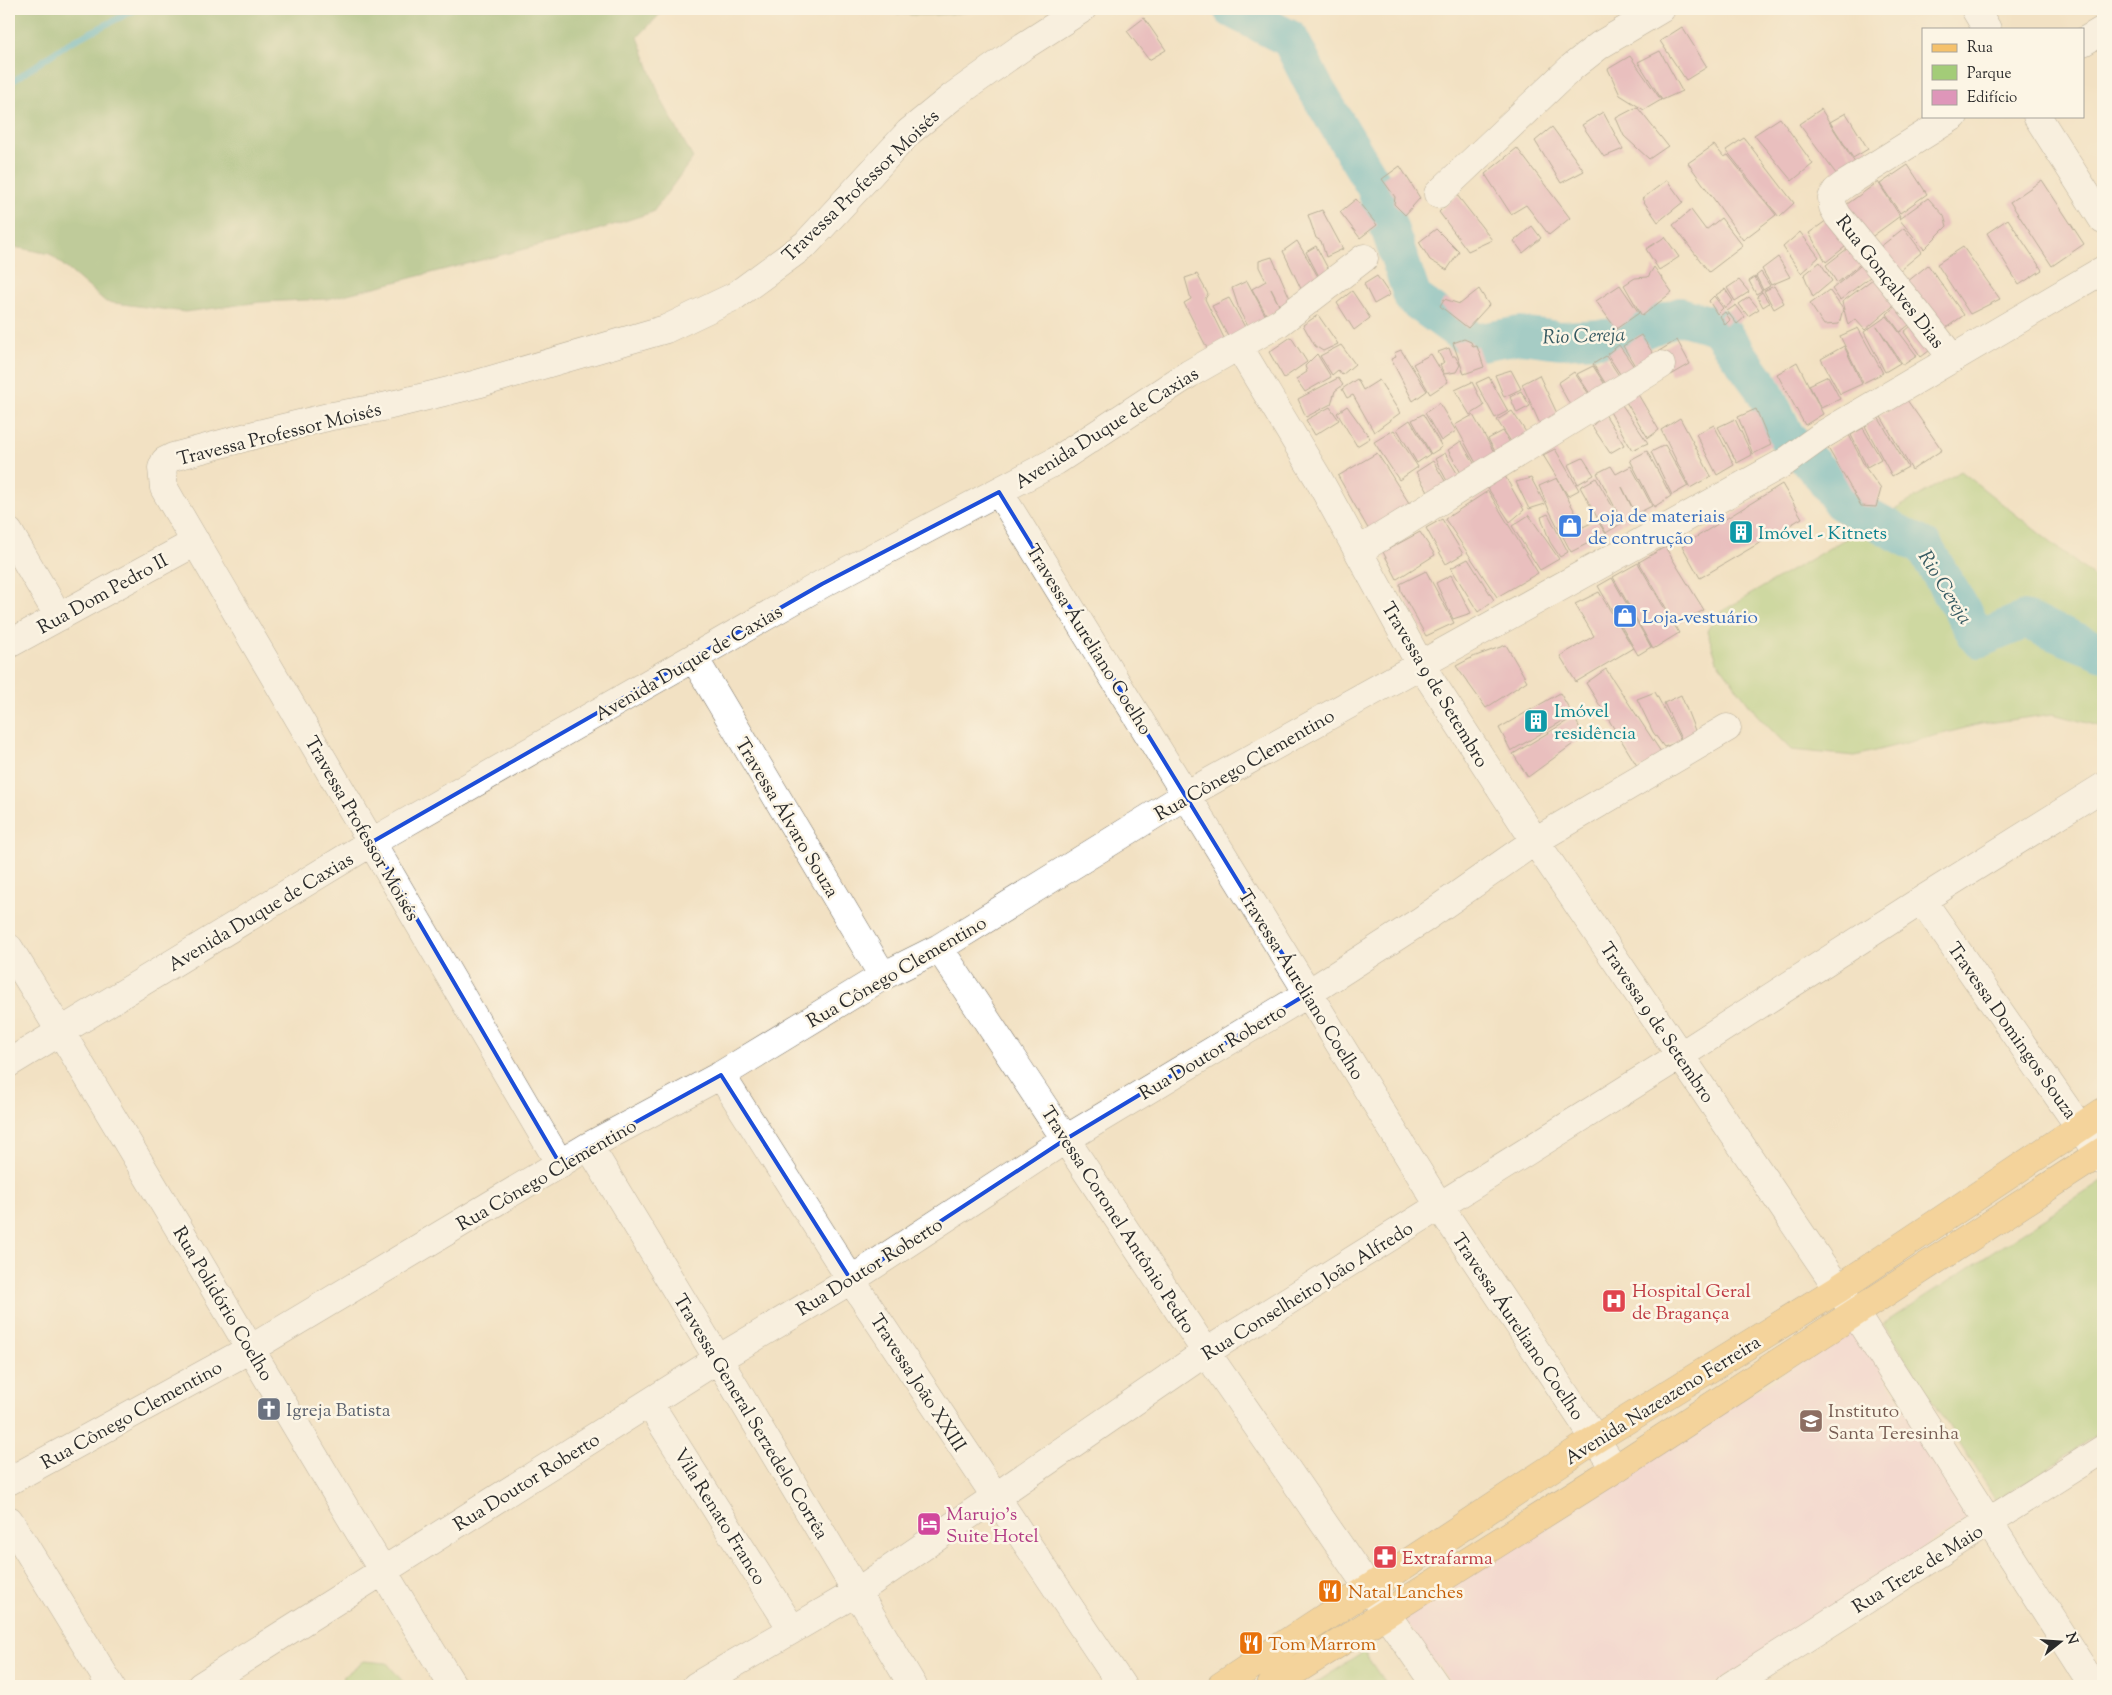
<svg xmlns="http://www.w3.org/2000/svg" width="2112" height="1695" viewBox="0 0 2112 1695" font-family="'Sorts Mill Goudy',serif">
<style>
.built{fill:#f4cfde}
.green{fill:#a3cc78;stroke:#677c52}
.forest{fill:#82b068;stroke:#566e4a}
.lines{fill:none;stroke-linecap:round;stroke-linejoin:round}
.stream{stroke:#4ab2c8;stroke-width:6}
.river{stroke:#4ab2c8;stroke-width:38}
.building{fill:#de96b9}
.minor-casing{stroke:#716b60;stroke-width:29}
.major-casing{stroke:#716b60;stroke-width:29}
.minor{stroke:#fff;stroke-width:28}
.major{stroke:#f5c16b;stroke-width:28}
.marked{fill:none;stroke:#1d4ed8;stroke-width:4;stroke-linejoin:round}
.labels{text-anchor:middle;stroke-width:5;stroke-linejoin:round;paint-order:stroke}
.street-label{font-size:19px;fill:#2b2b2b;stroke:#fcf5e5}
.shop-label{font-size:19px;fill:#366cbe;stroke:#fcf5e5;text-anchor:start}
.culture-label{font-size:19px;fill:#0d838f;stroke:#fcf5e5;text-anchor:start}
.health-label{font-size:19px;fill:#be3a42;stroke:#fcf5e5;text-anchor:start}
.worship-label{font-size:19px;fill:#5b616d;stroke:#fcf5e5;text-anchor:start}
.education-label{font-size:19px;fill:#785e54;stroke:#fcf5e5;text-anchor:start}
.hotel-label{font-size:19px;fill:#b23c85;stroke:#fcf5e5;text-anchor:start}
.food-label{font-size:19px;fill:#c56008;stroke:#fcf5e5;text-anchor:start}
.water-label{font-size:20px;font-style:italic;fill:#365a62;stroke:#fcf5e5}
</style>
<rect width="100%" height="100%" fill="#fcf5e5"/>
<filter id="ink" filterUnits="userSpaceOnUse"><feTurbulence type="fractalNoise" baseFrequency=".02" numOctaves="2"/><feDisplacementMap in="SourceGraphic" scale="10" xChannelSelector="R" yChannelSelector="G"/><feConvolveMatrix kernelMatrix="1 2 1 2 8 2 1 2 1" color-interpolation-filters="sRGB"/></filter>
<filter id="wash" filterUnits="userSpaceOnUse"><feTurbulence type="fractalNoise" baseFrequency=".0096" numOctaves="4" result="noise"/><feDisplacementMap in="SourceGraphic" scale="20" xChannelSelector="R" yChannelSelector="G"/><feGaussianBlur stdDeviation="1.12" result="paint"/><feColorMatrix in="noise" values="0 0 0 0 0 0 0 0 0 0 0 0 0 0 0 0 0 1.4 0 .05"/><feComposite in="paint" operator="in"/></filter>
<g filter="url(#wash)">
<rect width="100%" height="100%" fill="#f2e1c3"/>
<path class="built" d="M1855,1327L1973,1516L1713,1686H1453L1403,1618Z"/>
<path class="green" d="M1961,471L2103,584V727L2053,714L1981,724L1855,756L1791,750L1757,715L1717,661L1707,631L1717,614Z
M2103,1180V1431L1997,1501L1883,1324Z
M1364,1652L1387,1686H1311Z
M363,1661L387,1663L403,1682V1686H342L344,1676Z"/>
<path class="forest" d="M9,9H665L638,37L661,99L693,158L653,212L588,233L328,299L261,302L185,312L106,302L50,254L9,246Z
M867,9H982C945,17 904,17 867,9Z"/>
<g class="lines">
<path class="stream" d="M9,84L67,44L137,9"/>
<path class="river" d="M1232,9L1290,39L1313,84L1375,187L1413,298L1475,343L1520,335L1560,340L1625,337L1680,316L1718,327L1762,387L1786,436L1824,477L1841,502L1924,547L1979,639L2025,620L2103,652"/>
</g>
<g id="blocks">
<path class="building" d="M1144,18L1166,50L1149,60L1127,31Z
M1682,27L1707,67L1686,80L1660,41Z
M1660,51L1682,91L1662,100L1638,62Z
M1630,56L1661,100L1644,110L1620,95L1608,69Z
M1637,107L1668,146L1649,159L1624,136L1616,118Z
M1821,109L1855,163L1837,175L1799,124Z
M1603,112L1623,149L1604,157L1582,125Z
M1846,113L1868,149L1853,158L1830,122Z
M1780,118L1813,164L1792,181L1754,135Z
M1552,127L1584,171L1561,183L1535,141Z
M1744,138L1794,203L1779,217L1726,150Z
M1714,145L1724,157L1728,155L1776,215L1743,240L1688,163Z
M1517,148L1570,218L1549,235L1526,205L1511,214L1485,174Z
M1908,165L1927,194L1900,213L1880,184Z
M1400,166L1420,198L1405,215L1394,204L1395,197L1382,179Z
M1667,180L1683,202L1658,222L1642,199Z
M2042,180L2084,244L2052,266L2010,202Z
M1878,182L1900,216L1866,241L1843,207Z
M1457,195L1492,240L1468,251L1439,212Z
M1928,198L1944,216L1947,226L1924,249L1899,219Z
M1356,199L1377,225L1360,238L1340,212Z
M1322,210L1343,249L1326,257L1321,241L1316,238L1308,215Z
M1691,210L1706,230L1721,218L1743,246L1709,272L1673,225Z
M1830,218L1850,243L1826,262L1809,233Z
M2008,219L2042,270L2019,285L1987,233Z
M1532,226L1541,238L1523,253L1514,241Z
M1904,228L1922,252L1894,275L1875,251Z
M1436,229L1459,252L1447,270L1430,260L1419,242Z
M1800,232L1819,257L1801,273L1783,247Z
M1665,237L1679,257L1659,270L1646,249Z
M1297,241L1323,285L1303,293L1283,251Z
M1852,245L1864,261L1837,283L1826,265Z
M1316,246L1334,280L1324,286L1306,252Z
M1963,247L2000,299L1970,314L1937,264Z
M1272,257L1292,303L1281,309L1271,289L1281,309L1267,316L1252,289L1266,281L1259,267V261Z
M1778,257L1790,277L1771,285L1762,269Z
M1820,262L1832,281L1813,297L1804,275Z
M1865,262L1874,274L1840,300L1832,289Z
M1928,265L1964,315L1939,333L1902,286Z
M1654,267L1672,292L1642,316L1624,285L1635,278L1648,277Z
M1761,272L1770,286L1763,290L1756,276Z
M1197,274L1208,294L1205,299L1225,340L1208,350L1184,303L1191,299L1185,278Z
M1377,276L1390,295L1374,304L1364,284Z
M1877,276L1899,301L1865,330L1855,319L1848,325L1842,302Z
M1755,277L1762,291L1756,294L1749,281Z
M1739,280L1749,292L1735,301L1727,288Z
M1247,281L1270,324L1249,328L1240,312L1232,288Z
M1620,285L1639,313L1616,329L1596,301Z
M1774,286L1784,303L1774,309L1764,291Z
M1479,289L1489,305L1468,328L1440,306L1444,299L1460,304Z
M1725,289L1733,301L1725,308L1716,295Z
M1829,290L1843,309L1839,324L1824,325L1810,304Z
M1352,291L1370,318L1354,330L1337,303Z
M1762,292L1769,303L1763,307L1757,296Z
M1714,296L1723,308L1717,314L1709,301Z
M1749,297L1759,309L1748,316L1739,304Z
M1229,298L1251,338L1234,348L1212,306Z
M1902,300L1918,318L1900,332L1887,314Z
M1736,305L1745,317L1737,324L1727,311Z
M1725,312L1730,320L1725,325L1720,316Z
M1318,315L1338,344L1323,351L1315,346L1303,325Z
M1887,316L1917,356L1903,365L1877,326L1900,363L1885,372L1864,332Z
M1919,319L1938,344L1921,357L1904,332Z
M1858,328L1883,373L1863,383L1840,336Z
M1641,335L1658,361L1640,374L1623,346Z
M1291,337L1307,362L1284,378L1269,352Z
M1464,339L1471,342L1473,347L1477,346L1484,367L1464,374L1453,343Z
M1677,340L1690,364L1671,375L1659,351Z
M1341,345L1355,364L1342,375L1338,370L1332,375L1320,356Z
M1619,345L1639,374L1626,383L1607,354Z
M1844,346L1862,384L1840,394L1821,359Z
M1449,348L1452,356H1455L1460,365L1456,372L1444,374L1440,365L1444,362L1438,352Z
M1401,350L1427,391L1413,401L1391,359L1396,357L1394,353Z
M1317,354L1331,377L1305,392L1296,379L1307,372L1305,366Z
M1431,354L1448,382L1430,394L1413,364Z
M1606,356L1624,383L1611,392L1593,364Z
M1797,362L1823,414L1805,425L1777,374Z
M1593,366L1611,394L1596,403L1577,374Z
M1511,370L1521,389L1504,397L1495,375Z
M1574,372L1595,403L1575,414L1558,383Z
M1539,375L1562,424L1544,433L1522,384Z
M1828,376L1840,399L1821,408L1809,385Z
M1489,377L1508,411L1495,418L1476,383Z
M1338,378L1343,385L1335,391L1331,404L1306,417L1298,399Z
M1357,379L1363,390L1379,380L1400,413L1374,432L1353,395L1347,398L1342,389Z
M1472,382L1484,406L1470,415L1455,390Z
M1521,391L1530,406L1517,413L1510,397Z
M1636,391L1659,430L1648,438L1623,397Z
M1907,400L1942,450L1912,470L1880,415Z
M1439,403L1456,431L1441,441L1425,413Z
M1622,405L1648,443L1632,450L1609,410Z
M1347,406L1370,438L1357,446L1337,413Z
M1330,407L1339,420L1315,435L1306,420Z
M1756,409L1771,445L1753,454L1738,417Z
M1512,411L1532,441L1517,451L1497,420Z
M1423,414L1442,447L1431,454L1412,420Z
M1605,414L1624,445L1610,453L1592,426Z
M1473,415L1499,461L1481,472L1455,425Z
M1878,417L1908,467L1892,476L1865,426Z
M1680,418L1711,476L1690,488L1661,430Z
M1735,419L1752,455L1737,463L1718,427Z
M1410,420L1430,454L1417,463L1397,429Z
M1714,425L1734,465L1717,475L1696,434Z
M1863,428L1881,459L1867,467L1851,435Z
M1394,430L1418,467L1399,480L1374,442Z
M1503,431L1515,451L1500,460L1488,439Z
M1849,435L1865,467L1881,489L1876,507L1861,506L1828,448Z
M1461,441L1480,473L1466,482L1448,450Z
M1665,445L1688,486L1672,495L1651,452Z
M1555,449L1579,490L1568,496L1543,455Z
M1647,451L1671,496L1654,507L1630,460Z
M1377,453L1411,506L1370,532L1338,476Z
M1445,453L1463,483L1452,490L1435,459Z
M1583,458L1594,475L1578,484L1568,465Z
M1433,461L1451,491L1434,502L1416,472Z
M1611,466L1616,474L1631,466L1652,506L1636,514L1622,487L1636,516L1623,523L1597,473Z
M1505,476L1524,510L1510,522L1487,487Z
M1531,478L1545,504L1529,509L1516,482Z
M1557,478L1583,527L1597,520L1606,534L1571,552L1549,510L1539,486Z
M1596,478L1622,523L1606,533L1580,487Z
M1782,484L1802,518L1700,578L1682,546Z
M1488,491L1538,573L1497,597L1445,519Z
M1548,514L1568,552L1560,557L1550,542L1541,517Z
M1529,515L1559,559L1540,570L1512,526Z
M1442,519L1463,554L1446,564L1426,528Z
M1420,532L1435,555L1397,579L1383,552Z
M1665,547L1704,610L1676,625L1639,562Z
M1468,559L1494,600L1478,612L1451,568Z
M1638,563L1679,633L1653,649L1613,577Z
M1426,571L1454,623L1426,636L1401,591L1400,584Z
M1451,575L1471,613L1453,619L1436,583Z
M1612,578L1651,647L1638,655L1598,586Z
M1599,592L1633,648L1576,682L1560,656L1594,636L1575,604Z
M1506,645L1527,681L1486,708L1456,666L1473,657Z
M1606,669L1663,755L1639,769L1586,683Z
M1655,692L1681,741L1664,747L1653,732L1637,699Z
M1560,693L1573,715L1511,751L1499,728Z
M1681,695L1698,738L1683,743L1664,703Z
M1574,717L1584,736L1528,777L1513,754Z"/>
</g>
</g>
<g filter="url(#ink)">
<use href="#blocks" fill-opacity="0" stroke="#716b60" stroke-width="1"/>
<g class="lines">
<defs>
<path id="minor" d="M1975,9L1987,29
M2083,42L2103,30
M2037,116L2103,220
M1438,194L1572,67L1600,45L1661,9
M1239,347L1318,478L1420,664L1535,841L1854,1312L2094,1686
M1953,359L1915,310L1838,216L1833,207L1832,198L1836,191L1844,185L1954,116
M999,492L1440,1207L1615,1469
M9,532L59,617
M1358,551L1661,365
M9,644L196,542
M694,658L883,976
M1922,900L2103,1161
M9,948C161,1192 302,1442 453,1686
M939,948L1206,1352L1436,1686
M9,1063L372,842L822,584L1056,461L1189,374L1279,323L1364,258
M721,1075L851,1280L1122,1686
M589,1146L718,1359L913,1686
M560,1164L172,502L164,488L162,468L165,461L173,457L258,434L332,416L383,407L477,384L666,329L735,296L806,244L909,132L952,97L1024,46L1082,9
M649,1403L792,1629
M9,1481L252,1348L589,1146L721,1075L883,976L939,948L1186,795L1785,462L1824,434L2103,270
M9,1520L111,1686
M201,1686L718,1359L851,1280L1066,1139L1307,994L1422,920L1535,841L1727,728
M696,1686L857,1592L1206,1352L1681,1055L1922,900L2103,787
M1730,1686L2103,1449"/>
<path id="major" d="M1221,1686L1594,1440L1838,1289L2103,1112
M1271,1686L1615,1469L2103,1151"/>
</defs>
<use href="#minor" class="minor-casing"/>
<use href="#major" class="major-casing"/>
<use href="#minor" class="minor"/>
<use href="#major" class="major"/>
</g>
</g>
<path d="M0 0H2112V1695H0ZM999,492L1307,994L1066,1139L851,1280L721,1075L560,1164L372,842L822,584Z" fill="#f2e1c3" fill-opacity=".55" fill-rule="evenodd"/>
<path class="marked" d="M999,492L1307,994L1066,1139L851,1280L721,1075L560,1164L372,842L822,584Z"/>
<defs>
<symbol id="shop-square" viewBox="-11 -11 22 22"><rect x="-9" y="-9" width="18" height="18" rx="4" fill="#3f7fe0" stroke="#fcf5e5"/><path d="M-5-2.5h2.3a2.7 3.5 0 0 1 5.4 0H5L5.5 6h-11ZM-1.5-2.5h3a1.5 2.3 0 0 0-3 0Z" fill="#fff"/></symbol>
<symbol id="building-square" viewBox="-11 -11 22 22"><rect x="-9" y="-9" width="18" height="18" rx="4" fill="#0f9aa8" stroke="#fcf5e5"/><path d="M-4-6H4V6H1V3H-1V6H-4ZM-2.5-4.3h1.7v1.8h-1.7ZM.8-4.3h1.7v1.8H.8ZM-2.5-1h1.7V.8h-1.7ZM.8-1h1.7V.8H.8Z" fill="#fff"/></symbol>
<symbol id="hospital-square" viewBox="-11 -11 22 22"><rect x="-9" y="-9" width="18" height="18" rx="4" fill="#e0444e" stroke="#fcf5e5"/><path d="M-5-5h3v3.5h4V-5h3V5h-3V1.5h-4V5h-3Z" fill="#fff"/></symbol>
<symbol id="church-square" viewBox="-11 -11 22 22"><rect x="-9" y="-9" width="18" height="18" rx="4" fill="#6b7280" stroke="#fcf5e5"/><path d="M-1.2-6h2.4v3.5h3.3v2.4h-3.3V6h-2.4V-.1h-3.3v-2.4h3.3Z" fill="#fff"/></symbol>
<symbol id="school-square" viewBox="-11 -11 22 22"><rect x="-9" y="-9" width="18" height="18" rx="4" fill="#8d6e63" stroke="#fcf5e5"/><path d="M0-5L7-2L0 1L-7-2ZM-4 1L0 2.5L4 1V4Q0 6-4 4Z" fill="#fff"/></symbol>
<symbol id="hotel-square" viewBox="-11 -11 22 22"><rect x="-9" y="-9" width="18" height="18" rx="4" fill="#d1479c" stroke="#fcf5e5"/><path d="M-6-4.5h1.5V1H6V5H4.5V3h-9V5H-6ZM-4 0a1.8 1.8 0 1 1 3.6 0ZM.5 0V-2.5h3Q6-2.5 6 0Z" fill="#fff"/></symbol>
<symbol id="pharmacy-square" viewBox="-11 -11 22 22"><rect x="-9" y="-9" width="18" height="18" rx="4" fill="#e0444e" stroke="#fcf5e5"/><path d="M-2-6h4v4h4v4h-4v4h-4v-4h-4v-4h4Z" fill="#fff"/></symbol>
<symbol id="restaurant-square" viewBox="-11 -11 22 22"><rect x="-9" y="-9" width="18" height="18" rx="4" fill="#e8710a" stroke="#fcf5e5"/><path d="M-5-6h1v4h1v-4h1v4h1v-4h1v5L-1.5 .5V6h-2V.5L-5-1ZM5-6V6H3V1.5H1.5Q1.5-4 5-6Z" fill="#fff"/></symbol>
</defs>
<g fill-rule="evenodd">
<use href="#shop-square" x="1556" y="512" width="28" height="28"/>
<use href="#building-square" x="1727" y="518" width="28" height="28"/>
<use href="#shop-square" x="1611" y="602" width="28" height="28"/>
<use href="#building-square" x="1522" y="707" width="28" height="28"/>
<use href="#hospital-square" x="1600" y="1287" width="28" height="28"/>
<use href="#church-square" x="255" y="1395" width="28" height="28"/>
<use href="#school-square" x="1797" y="1407" width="28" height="28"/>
<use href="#hotel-square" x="915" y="1510" width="28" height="28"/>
<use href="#pharmacy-square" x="1371" y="1543" width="28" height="28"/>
<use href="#restaurant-square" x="1316" y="1577" width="28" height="28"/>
<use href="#restaurant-square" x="1237" y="1629" width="28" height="28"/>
</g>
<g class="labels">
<g class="street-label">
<text transform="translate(860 185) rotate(-44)" y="7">Travessa Professor Moisés</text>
<text transform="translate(1891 281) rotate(52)" y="7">Rua Gonçalves Dias</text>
<text transform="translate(1106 427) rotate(-32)" y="7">Avenida Duque de Caxias</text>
<text transform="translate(279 433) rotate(-14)" y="7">Travessa Professor Moisés</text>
<text transform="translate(102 593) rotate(-29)" y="7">Rua Dom Pedro II</text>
<text transform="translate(1090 639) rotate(58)" y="7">Travessa Áureliano Coelho</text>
<text transform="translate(688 662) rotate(-30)" y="7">Avenida Duque de Caxias</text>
<text transform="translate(1436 684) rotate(59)" y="7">Travessa 9 de Setembro</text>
<text transform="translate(1244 764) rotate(-30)" y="7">Rua Cônego Clementino</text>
<text transform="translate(788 817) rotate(59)" y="7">Travessa Álvaro Souza</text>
<text transform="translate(363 828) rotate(60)" y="7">Travessa Professor Moisés</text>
<text transform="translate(260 911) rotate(-31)" y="7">Avenida Duque de Caxias</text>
<text transform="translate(896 971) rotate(-30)" y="7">Rua Cônego Clementino</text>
<text transform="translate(1302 984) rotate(58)" y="7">Travessa Áureliano Coelho</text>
<text transform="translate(1658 1022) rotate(56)" y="7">Travessa 9 de Setembro</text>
<text transform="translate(2013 1030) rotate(55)" y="7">Travessa Domingos Souza</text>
<text transform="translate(1212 1051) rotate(-31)" y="7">Rua Doutor Roberto</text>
<text transform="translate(546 1174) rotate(-30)" y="7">Rua Cônego Clementino</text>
<text transform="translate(1119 1219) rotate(57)" y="7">Travessa Coronel Antônio Pedro</text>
<text transform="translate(869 1266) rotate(-32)" y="7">Rua Doutor Roberto</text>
<text transform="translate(1307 1290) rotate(-32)" y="7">Rua Conselheiro João Alfredo</text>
<text transform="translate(224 1303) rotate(59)" y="7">Rua Polidório Coelho</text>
<text transform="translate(1519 1326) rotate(56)" y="7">Travessa Áureliano Coelho</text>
<text transform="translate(919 1382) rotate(57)" y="7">Travessa João XXIII</text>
<text transform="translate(1662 1399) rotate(-32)" y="7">Avenida Nazeazeno Ferreira</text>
<text transform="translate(131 1414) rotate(-29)" y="7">Rua Cônego Clementino</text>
<text transform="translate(752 1416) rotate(59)" y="7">Travessa General Serzedelo Corrêa</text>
<text transform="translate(526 1481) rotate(-32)" y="7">Rua Doutor Roberto</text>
<text transform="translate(721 1516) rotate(58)" y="7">Vila Renato Franco</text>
<text transform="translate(1917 1568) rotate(-32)" y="7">Rua Treze de Maio</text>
</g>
<g class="shop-label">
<text x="1588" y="522">Loja de materiais<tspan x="1588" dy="22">de contrução</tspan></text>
<text x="1642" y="623">Loja-vestuário</text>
</g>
<g class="culture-label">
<text x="1758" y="539">Imóvel - Kitnets</text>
<text x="1554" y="717">Imóvel<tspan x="1554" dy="22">residência</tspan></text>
</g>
<g class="health-label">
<text x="1632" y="1297">Hospital Geral<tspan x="1632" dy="22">de Bragança</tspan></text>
<text x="1402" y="1564">Extrafarma</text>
</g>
<g class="worship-label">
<text x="286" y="1416">Igreja Batista</text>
</g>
<g class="education-label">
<text x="1828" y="1417">Instituto<tspan x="1828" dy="22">Santa Teresinha</tspan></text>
</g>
<g class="hotel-label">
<text x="946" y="1520">Marujo's<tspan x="946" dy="22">Suite Hotel</tspan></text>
</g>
<g class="food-label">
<text x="1348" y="1598">Natal Lanches</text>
<text x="1268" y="1650">Tom Marrom</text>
</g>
<g class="water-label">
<text transform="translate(1584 335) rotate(-2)" y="7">Rio Cereja</text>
<text transform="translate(1946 587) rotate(58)" y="7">Rio Cereja</text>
</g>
</g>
<rect width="2112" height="1695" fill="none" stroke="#fcf5e5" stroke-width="30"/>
<rect x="1922" y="28" width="162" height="90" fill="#fcf5e5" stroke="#a8a49b"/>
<rect x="1932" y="44" width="25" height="8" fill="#f5c16b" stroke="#a8a49b"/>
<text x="1967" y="52" font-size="15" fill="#2b2b2b">Rua</text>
<rect x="1932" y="65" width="25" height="15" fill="#a3cc78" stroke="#a8a49b"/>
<text x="1967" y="78" font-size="15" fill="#2b2b2b">Parque</text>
<rect x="1932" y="90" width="25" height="15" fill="#de96b9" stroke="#a8a49b"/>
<text x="1967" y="102" font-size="15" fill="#2b2b2b">Edifício</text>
<g transform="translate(2060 1642) rotate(73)" stroke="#fcf5e5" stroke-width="4" paint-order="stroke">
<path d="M0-4L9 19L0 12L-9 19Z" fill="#2b2b2b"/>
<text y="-8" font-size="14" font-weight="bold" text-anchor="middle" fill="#2b2b2b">N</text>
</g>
</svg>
